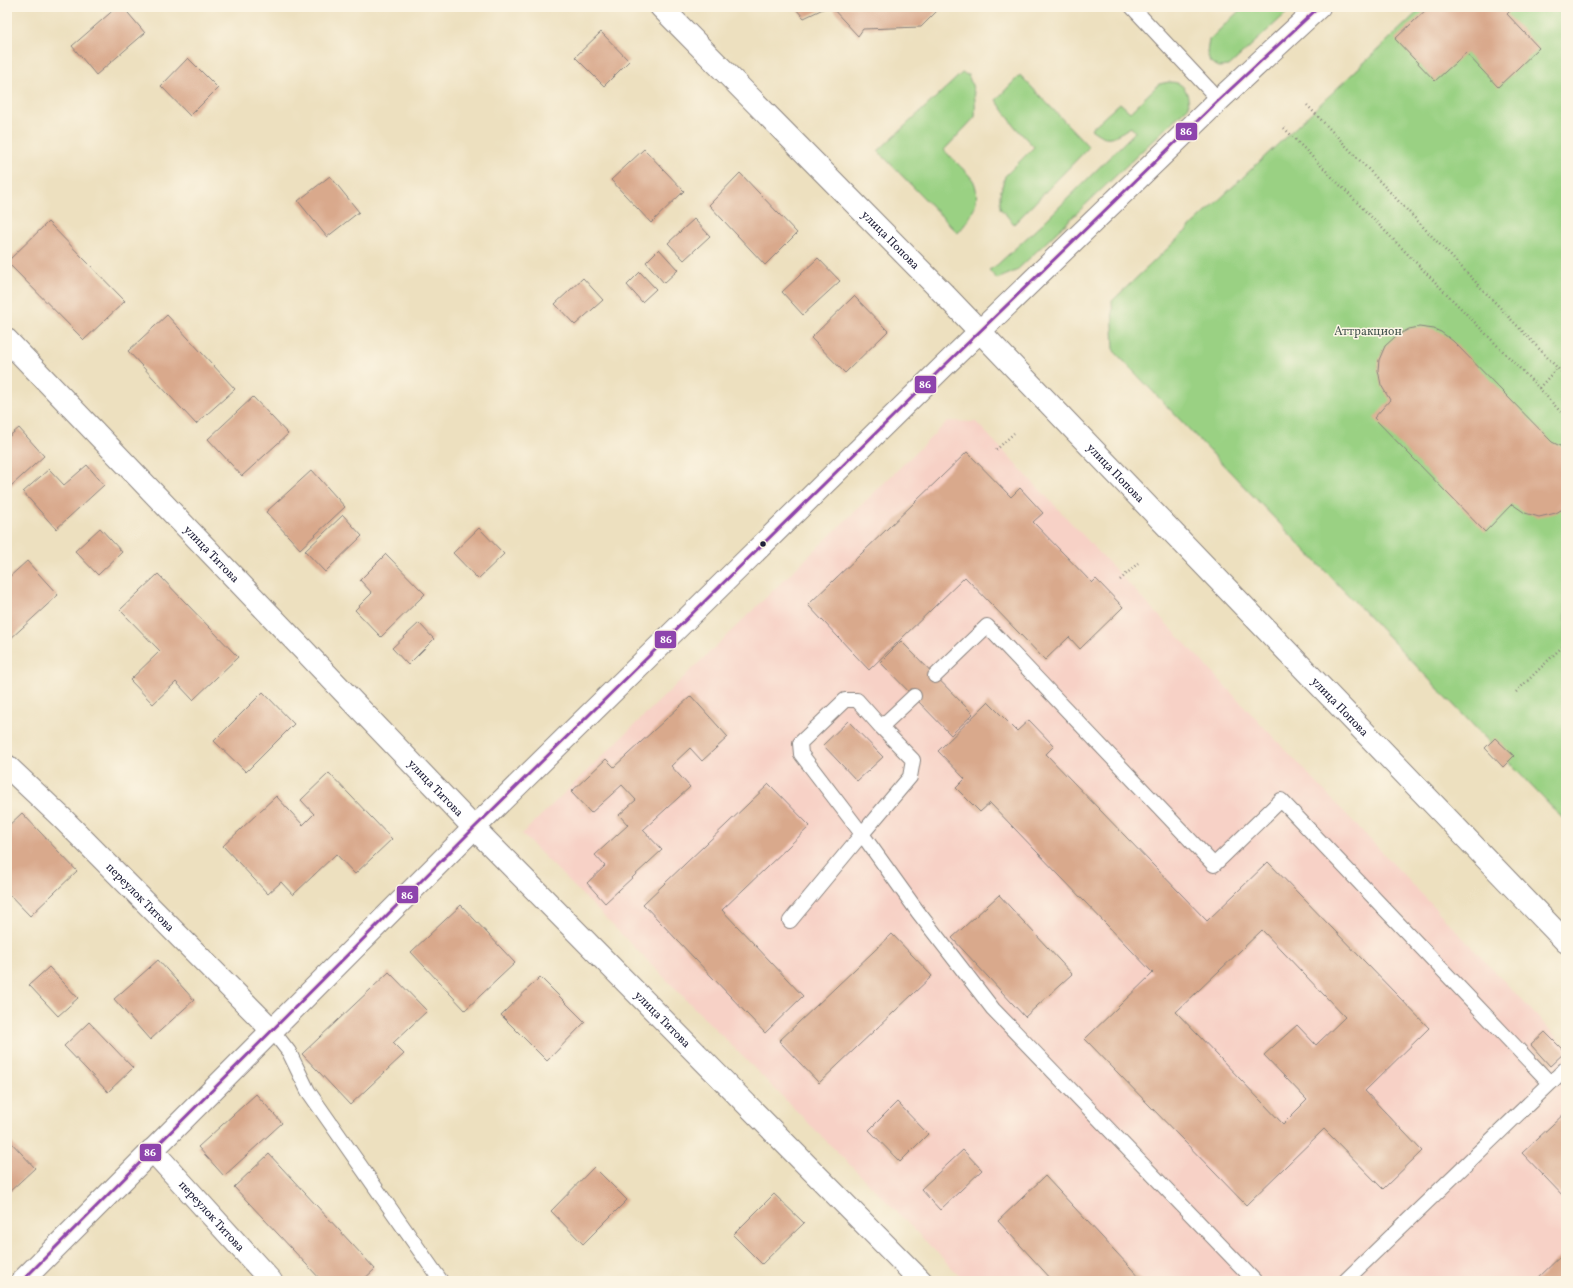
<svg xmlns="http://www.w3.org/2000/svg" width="1573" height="1288" viewBox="0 0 1573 1288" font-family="Vollkorn,serif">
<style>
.built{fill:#f7d1c6}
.green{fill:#9ad183;stroke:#5e7a5f}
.building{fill:#d9a98c;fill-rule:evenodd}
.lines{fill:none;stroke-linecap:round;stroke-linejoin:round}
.service-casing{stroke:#88817d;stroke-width:16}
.minor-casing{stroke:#88817d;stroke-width:24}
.tertiary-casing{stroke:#88817d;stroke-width:24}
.path{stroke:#88817d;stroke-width:2.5;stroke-dasharray:1 3;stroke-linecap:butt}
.service{stroke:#fff;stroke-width:14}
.minor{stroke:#fff;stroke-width:22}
.tertiary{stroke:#fff;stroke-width:22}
.bus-1-casing{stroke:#fcf5e5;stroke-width:6}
.bus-1{stroke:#8e44ad;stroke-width:3}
.bus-dot{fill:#22223b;stroke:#fcf5e5;stroke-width:1.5}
.labels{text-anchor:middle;stroke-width:3;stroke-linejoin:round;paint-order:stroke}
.street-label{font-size:12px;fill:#22223b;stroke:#fcf5e5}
.park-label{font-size:12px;fill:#465751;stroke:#fcf5e5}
.line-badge{stroke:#fcf5e5;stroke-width:1.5}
.badge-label{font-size:11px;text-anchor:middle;font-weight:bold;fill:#fff}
</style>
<rect width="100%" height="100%" fill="#fcf5e5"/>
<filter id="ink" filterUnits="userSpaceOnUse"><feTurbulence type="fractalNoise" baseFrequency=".025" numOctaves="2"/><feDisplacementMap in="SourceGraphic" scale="8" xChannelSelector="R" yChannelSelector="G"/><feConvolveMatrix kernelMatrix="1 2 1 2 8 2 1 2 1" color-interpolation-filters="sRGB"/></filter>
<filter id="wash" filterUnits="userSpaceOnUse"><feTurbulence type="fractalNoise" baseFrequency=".012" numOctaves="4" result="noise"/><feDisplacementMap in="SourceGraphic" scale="16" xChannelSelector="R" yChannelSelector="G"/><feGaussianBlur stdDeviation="0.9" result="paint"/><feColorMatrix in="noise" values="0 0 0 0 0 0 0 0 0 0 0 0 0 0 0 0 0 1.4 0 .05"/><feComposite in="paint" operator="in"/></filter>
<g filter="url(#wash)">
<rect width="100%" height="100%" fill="#ede0bf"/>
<path class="built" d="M948,421L976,422L1566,1047V1281H965L522,834Z"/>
<path class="green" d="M1243,7H1293L1229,66L1219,67L1210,62L1207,52L1209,40Z
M1423,7H1566V822L1114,351L1112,301Z
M962,73L968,75C975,90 976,102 975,117L944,150C951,158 971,175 974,182C982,202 970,219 958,233L878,151Z
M1020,75L1089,147L1014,224L1000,208V194L1005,176L1034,147L1016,128L996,100Z
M1169,82C1185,82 1188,92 1189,106L1016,271L997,279L989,270L997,265L1044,222L1135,132L1131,127C1113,137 1109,143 1091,129L1120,103L1130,112L1159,84Z"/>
<g id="blocks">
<path class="building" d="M117,7H123L145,33L96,75L72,46Z
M794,7H827L804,18Z
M831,7H941L921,27L863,29L858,36Z
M1429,7H1514L1507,14L1539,48L1498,87L1466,53L1435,81L1395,39Z
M601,32L629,61L604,86L575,57Z
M188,58L218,88L190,116L161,86Z
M644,149L684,191L651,223L611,180Z
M740,173L797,233L765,265L709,205Z
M330,176L359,212L327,237L298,201Z
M694,219L710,236L684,260L668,243Z
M48,222L125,301L84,340L7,262Z
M659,249L678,270L664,283L646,262Z
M818,258L840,281L803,315L782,292Z
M640,272L656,289L642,302L627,285Z
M583,278L603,300L575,325L555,304Z
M854,296L888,331L845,373L811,338Z
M167,315L235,389L196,424L128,351Z
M1419,327L1434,329L1441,332L1453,341L1552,442L1564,448L1566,451V507L1556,513L1539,517L1525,513L1512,504L1485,532L1374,418L1390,400L1381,385L1378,370L1379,360L1385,346L1396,336L1409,329Z
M253,397L288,434L242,476L208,439Z
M19,428L44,456L11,486L7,482V438Z
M967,452L1011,497L1020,488L1043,513L1033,522L1092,583L1096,579L1123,607L1080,649L1069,637L1045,660L965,577L869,670L808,605Z
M87,465L104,485L56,529L23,492L49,469L64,485Z
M312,470L345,507L300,549L266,512Z
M343,515L362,536L325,572L305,551Z
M100,528L122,552L98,575L75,551Z
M479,528L504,554L478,579L453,553Z
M386,554L425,594L381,637L355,610L372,593L360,580Z
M27,561L58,595L9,640L7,638V579Z
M158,574L238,657L193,700L176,682L153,704L130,680L160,651L120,610Z
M419,623L434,639L408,665L392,648Z
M901,641L973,714L951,735L880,662Z
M263,692L294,724L246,772L214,741Z
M691,696L728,737L702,761L690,748L671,766L690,787L643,830L662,850L605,903L587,883L605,866L595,855L628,825L619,815L636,800L622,785L591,813L571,792L606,759L614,767Z
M988,702L1017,731L1029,720L1054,746L1046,754L1207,921L1268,862L1429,1028L1365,1091L1422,1151L1383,1189L1324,1129L1246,1205L1085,1039L1153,973L990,803L980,812L956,788L965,779L938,751ZM1262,930L1345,1017L1316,1045L1297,1025L1264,1055L1307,1100L1283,1124L1176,1012Z
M848,721L883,757L857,781L823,745Z
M1495,738L1514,756L1503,767L1485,748Z
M329,773L392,839L355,874L336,854L293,895L281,882L268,894L223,846L276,796L303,825L314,814L301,800Z
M769,784L810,826L722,910L803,996L765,1033L643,904Z
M22,813L77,871L30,916L7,892V827Z
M999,895L1072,974L1025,1017L952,938Z
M461,905L515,963L465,1010L411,952Z
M892,934L932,976L819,1083L779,1041Z
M158,960L194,1000L150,1040L114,999Z
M49,967L78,998L58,1016L29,985Z
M389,972L427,1011L393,1043L404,1054L350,1105L302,1054Z
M540,977L585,1022L547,1061L501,1015Z
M89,1022L133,1068L108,1092L64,1046Z
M1545,1032L1565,1052L1550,1066L1531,1045Z
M256,1094L282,1123L224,1176L198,1147Z
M897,1102L928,1134L900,1162L869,1130Z
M1566,1112V1199L1522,1153Z
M9,1140L35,1168L7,1194V1141Z
M963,1150L982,1170L940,1210L921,1189Z
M269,1154L375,1269L362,1281H322L234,1187Z
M594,1167L627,1200L583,1244L551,1211Z
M1045,1176L1143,1281H1053L998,1221Z
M774,1194L804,1223L762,1264L733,1235Z
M1566,1251V1281H1535Z"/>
</g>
</g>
<g filter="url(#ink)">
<use href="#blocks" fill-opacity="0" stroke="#88817d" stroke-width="1"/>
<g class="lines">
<defs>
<path id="service" d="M1132,7L1219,100
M935,676L987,626L1214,865L1281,800L1550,1083
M914,696L881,727L913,760L910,777L862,834L918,912L993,1009L1255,1281
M790,921L862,834L801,754L800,743L845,700H857L881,727
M272,1030L289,1052L308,1091L441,1281
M1345,1281L1566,1068"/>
<g id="minor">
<path id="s1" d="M7,340L474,828L921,1281"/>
<path id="s2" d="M7,766L61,817L272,1030"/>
<path id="s3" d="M152,1150L271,1281"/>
<path d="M22,1281L474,828L944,366L1219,100L1319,7"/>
</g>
<g id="tertiary">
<path id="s4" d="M661,7L944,294L1566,942"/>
</g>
</defs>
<use href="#service" class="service-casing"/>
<use href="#minor" class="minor-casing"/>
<use href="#tertiary" class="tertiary-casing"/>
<path class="path" d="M1307,105L1566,377
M1284,128L1539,388L1566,418
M1539,388L1557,368
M996,450L1014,433
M1120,580L1138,563
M1516,692L1566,643"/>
<use href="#service" class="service"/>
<use href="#minor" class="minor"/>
<use href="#tertiary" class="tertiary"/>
<defs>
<path id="bus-1" d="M22,1281L474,828L944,366L1219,100L1319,7"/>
</defs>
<use href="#bus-1" class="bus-1-casing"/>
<use href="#bus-1" class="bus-1"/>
</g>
</g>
<circle class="bus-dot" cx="763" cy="544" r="3.5"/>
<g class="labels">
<g class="street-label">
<text dy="4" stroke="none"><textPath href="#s4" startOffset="327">улица Попова</textPath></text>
<text dy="4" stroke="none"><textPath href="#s4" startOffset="651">улица Попова</textPath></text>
<text dy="4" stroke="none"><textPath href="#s1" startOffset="296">улица Титова</textPath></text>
<text dy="4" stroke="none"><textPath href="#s4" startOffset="975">улица Попова</textPath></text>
<text dy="4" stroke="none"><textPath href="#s1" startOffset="620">улица Титова</textPath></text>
<text dy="4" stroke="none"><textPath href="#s2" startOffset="187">переулок Титова</textPath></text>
<text dy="4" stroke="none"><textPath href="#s1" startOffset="944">улица Титова</textPath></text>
<text dy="4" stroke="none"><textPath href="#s3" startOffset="89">переулок Титова</textPath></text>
</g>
<g class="park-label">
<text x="1368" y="335">Аттракцион</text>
</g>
</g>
<g class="line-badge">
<rect x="1175" y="122" width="23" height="19" rx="4" fill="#8e44ad"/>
<rect x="914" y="375" width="23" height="19" rx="4" fill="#8e44ad"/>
<rect x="654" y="630" width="23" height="19" rx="4" fill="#8e44ad"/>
<rect x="396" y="885" width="23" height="19" rx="4" fill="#8e44ad"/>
<rect x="139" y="1143" width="23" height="19" rx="4" fill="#8e44ad"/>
</g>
<g class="badge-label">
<text x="1186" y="135">86</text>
<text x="925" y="388">86</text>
<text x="666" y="643">86</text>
<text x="407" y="899">86</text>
<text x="150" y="1156">86</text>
</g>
<rect width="1573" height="1288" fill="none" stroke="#fcf5e5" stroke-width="24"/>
</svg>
